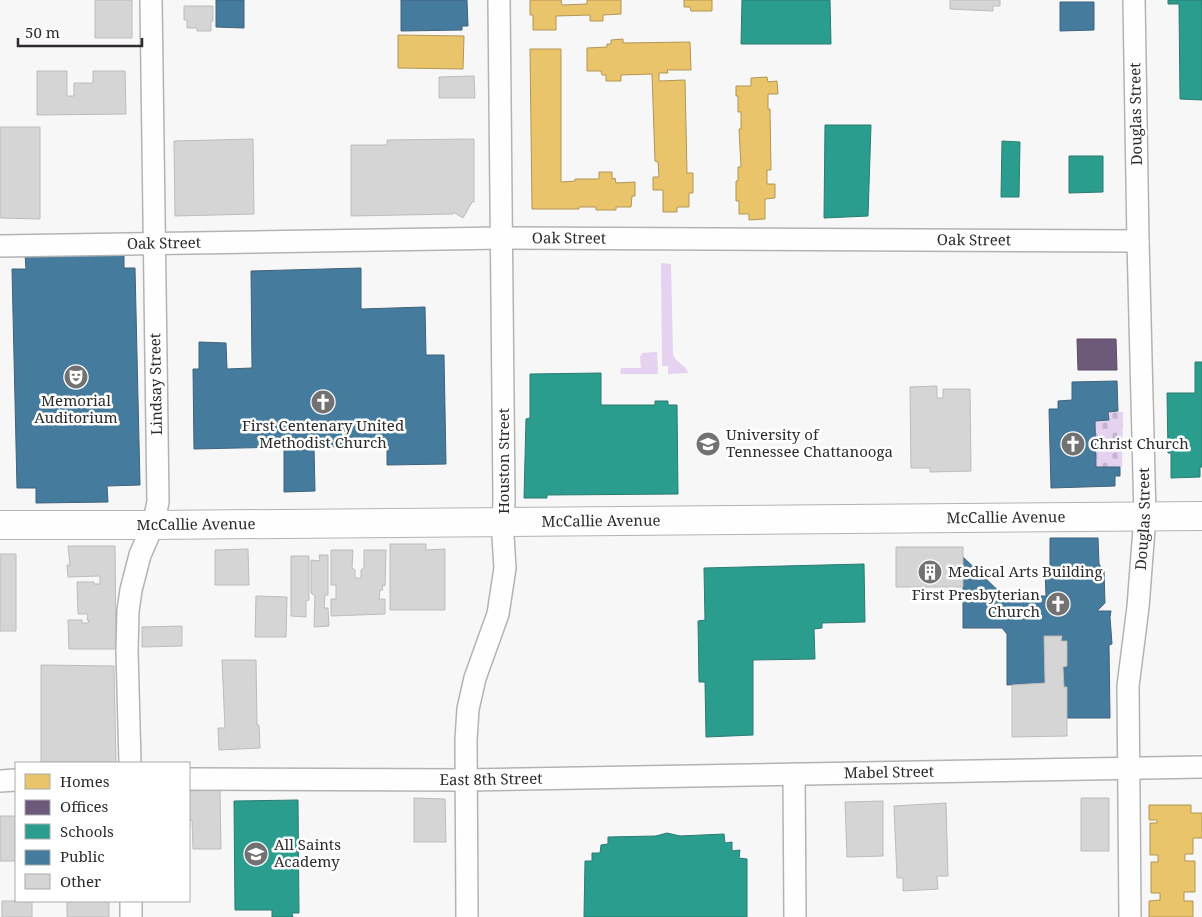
<svg xmlns="http://www.w3.org/2000/svg" width="1202" height="917" viewBox="0 0 1202 917" font-family="'Noto Serif',serif">
<style>
.green{fill:#e4d2f0}
.cemetery{fill:url(#cemetery-stones)}
.homes{fill:#e9c46a;stroke:#b09657}
.offices{fill:#6d597a;stroke:#5a4b63}
.schools{fill:#2a9d8f;stroke:#2b7b71}
.public{fill:#457b9d;stroke:#3e637b}
.building{fill:#d5d5d5;stroke:#bdbcbc}
.lines{fill:none;stroke-linecap:round;stroke-linejoin:round}
.minor-casing{stroke:#b4b3b4;stroke-width:24}
.major-casing{stroke:#b4b3b4;stroke-width:30}
.minor{stroke:#fefefe;stroke-width:21}
.major{stroke:#fefefe;stroke-width:28}
.labels{text-anchor:middle;stroke-width:5;stroke-linejoin:round;paint-order:stroke}
.street-label{font-size:15px;fill:#2c2b2c;stroke:#fff}
.poi-label{font-size:15px;fill:#2c2b2c;stroke:#fff;text-anchor:start}
</style>
<defs>
<pattern id="cemetery-stones" width="16" height="16" patternUnits="userSpaceOnUse" patternTransform="scale(1.25)"><rect width="16" height="16" fill="#e4d2f0"/><path d="M2 7V4a2 2 0 0 1 4 0v3zM10 15v-3a2 2 0 0 1 4 0v3z" fill="#c4b4ce"/></pattern>
</defs>
<rect width="100%" height="100%" fill="#f8f7f8"/>
<path class="green" d="M661,263L671,264L673,354C675,363 686,364 688,373L668,374V366H662Z
M657,352L658,374H620L621,368H641L640,357L642,353Z"/>
<path class="cemetery" d="M1109,412H1123L1122,467H1096L1095,421L1109,420Z"/>
<path class="homes" d="M530,0H561L562,5L587,4V0H621V14L603,15V21H590V15L556,16V30H533V15H530Z
M684,0H712V11H691L690,7H684Z
M398,35L464,36L463,69L398,68Z
M623,39V43L690,42L691,70H667L668,73H659V81L685,80L687,173H693V193H689V207H677V212H663V190H653V177H659L658,162L655,161L652,74L621,75V81H606V75H602L601,71H587V48L607,47V44H611V40Z
M530,49H561V182L575,181V179H599V172H612V179L615,178L616,183L635,182V196H632L631,207H616V210H596V207H579V209H532Z
M767,77L768,82L777,81L778,94H768V109H770L771,170H767V184H775V198L765,199V219L749,220V214H739V201H736V181H738V167H741L739,129H741V112H738V96H736V86H751V78Z
M1149,805H1191V813H1202V838H1193V854H1185V861H1195V892H1184V901H1193V917H1149V901L1160,900V893H1151V862H1158V855H1150V823H1157V820H1149Z"/>
<path class="offices" d="M1077,339H1116L1117,370H1078Z"/>
<path class="schools" d="M742,0H830L831,44H741Z
M1168,0H1202V100L1180,99L1179,4H1168Z
M825,125H871L868,216L824,218Z
M1002,141L1020,142L1019,197H1001Z
M1069,156H1103V192L1069,193Z
M1195,362H1202V467H1200V477L1171,478V453H1168L1167,393H1195Z
M601,373V405H655V401H668V405H677L678,494L547,495V498H524L526,419L530,418V374Z
M864,564L865,622L822,623V628L814,629L815,659L753,660V735L706,737L705,682H699L698,621L705,620L704,568Z
M298,800L299,913H292L293,917H272V910H235L234,801Z
M667,833L680,836L724,834L725,843L732,842V851L740,850L739,858L747,859V917H584L585,861H592V853H600L601,845L608,844V837L656,836Z"/>
<path class="public" d="M216,0H244V28L216,27Z
M401,0H467L468,26H462V30L401,31Z
M1060,2H1094V30L1060,31Z
M124,251V268H135L140,485L107,486L108,502L36,503V488H17L12,269H26L25,254Z
M361,268V309L425,307L426,355H444L446,464L387,465V446L314,447L315,491L284,492V447L194,449L193,369H199V342L226,343L227,369L252,368L251,271Z
M1117,381L1118,411L1108,412L1109,420L1095,421L1096,467H1120V476H1115V486L1051,488L1049,409H1058V401L1072,400V382Z
M1050,538H1098L1099,564L1104,571L1105,603L1097,611H1111L1110,617L1112,644L1109,645L1110,718H1067V687H1064L1063,667L1067,666V641H1061L1062,636H1044L1045,683L1007,685V634L1002,628H963V557L1006,598V593H1034V596H1046L1045,570L1050,565Z"/>
<path class="building" d="M95,0H132V38H95Z
M950,0H1000V6H993V11L950,9Z
M184,6H213V21H211V31H197V28H187V20H184Z
M37,71H67V96H74V83H93V71H125L126,114L37,115Z
M474,76L475,98H439V77Z
M0,127H40V219L0,218Z
M253,139L254,214L175,216L174,141Z
M474,139V202H472L463,218L453,212V214L351,216V145H387V140Z
M937,386V398H943V389H970L971,471L930,472V468H911L910,387Z
M390,544H426V550L445,549V610H390Z
M68,546H115L116,649H69L68,620H82V623H88L89,620H87L88,614H78L77,582H94V584H100V576L68,577L67,565H70Z
M896,547H963V587H896Z
M248,549L249,585H215V550Z
M331,550H353L352,568L355,570V578H361V570L364,567V550H386L385,586L382,585L383,590H380L379,599H385V614L331,616V599H336V585H331Z
M0,554H16V631H0Z
M319,555H328V595H325L324,608H328L329,626L314,627L315,596L311,593V560L320,561Z
M291,556H309V600L306,601V617L291,616Z
M256,596L287,597L286,637H255Z
M182,626V646L142,647V627Z
M1044,636H1062L1061,641H1067V666L1063,667L1064,687H1067V736L1012,737V685L1045,683Z
M222,660H256L257,725H259L260,748L219,750L218,728H225Z
M41,665L114,666L116,762H41Z
M220,790L221,849H193L192,820H189V791Z
M414,798L445,799L446,842H414Z
M1081,798H1109V851H1081Z
M883,801V856L847,857L845,802Z
M946,803L948,876H937L938,889L903,891V878H897L894,806Z
M0,816H16V861H0Z
M2,901H32V917H2Z
M67,901H109V917H67Z"/>
<g class="lines">
<defs>
<g id="minor">
<path id="s1" d="M0,246L502,238L1138,241"/>
<path d="M130,763L127,651L128,611L131,590L140,555L153,525L158,502L151,0"/>
<path d="M794,774L795,917"/>
<path id="s2" d="M189,779L467,780L1202,767"/>
<path d="M0,781L16,780"/>
<path d="M131,901V917"/>
<path d="M467,917L466,740L468,709L475,678L498,614L505,568L503,536L504,498L499,0"/>
<path id="s3" d="M1130,917L1128,686L1138,607L1145,516L1138,241L1134,0"/>
</g>
<g id="major">
<path id="s4" d="M0,525H153L1202,516"/>
</g>
</defs>
<use href="#minor" class="minor-casing"/>
<use href="#major" class="major-casing"/>
<use href="#minor" class="minor"/>
<use href="#major" class="major"/>
</g>
<defs>
<symbol id="theatre-disc" viewBox="-11 -11 22 22"><circle r="9.5" fill="#737273" stroke="#fff"/><path d="M-5-5.5Q0-4 5-5.5V0Q5 5 0 6Q-5 5-5 0ZM-3.3-2.5H-1v1.5H-3.3ZM1-2.5H3.3v1.5H1ZM-2.8 1Q0 5.5 2.8 1Z" fill="#fff"/></symbol>
<symbol id="church-disc" viewBox="-11 -11 22 22"><circle r="9.5" fill="#737273" stroke="#fff"/><path d="M-1.2-6h2.4v3.5h3.3v2.4h-3.3V6h-2.4V-.1h-3.3v-2.4h3.3Z" fill="#fff"/></symbol>
<symbol id="university-disc" viewBox="-11 -11 22 22"><circle r="9.5" fill="#737273" stroke="#fff"/><path d="M0-5L7-2L0 1L-7-2ZM-4 1L0 2.5L4 1V4Q0 6-4 4Z" fill="#fff"/></symbol>
<symbol id="building-disc" viewBox="-11 -11 22 22"><circle r="9.5" fill="#737273" stroke="#fff"/><path d="M-4-6H4V6H1V3H-1V6H-4ZM-2.5-4.3h1.7v1.8h-1.7ZM.8-4.3h1.7v1.8H.8ZM-2.5-1h1.7V.8h-1.7ZM.8-1h1.7V.8H.8Z" fill="#fff"/></symbol>
<symbol id="school-disc" viewBox="-11 -11 22 22"><circle r="9.5" fill="#737273" stroke="#fff"/><path d="M0-5L7-2L0 1L-7-2ZM-4 1L0 2.5L4 1V4Q0 6-4 4Z" fill="#fff"/></symbol>
</defs>
<g fill-rule="evenodd">
<use href="#theatre-disc" x="62" y="363" width="28" height="28"/>
<use href="#church-disc" x="309" y="388" width="28" height="28"/>
<use href="#university-disc" x="694" y="430" width="28" height="28"/>
<use href="#church-disc" x="1059" y="430" width="28" height="28"/>
<use href="#building-disc" x="916" y="558" width="28" height="28"/>
<use href="#church-disc" x="1044" y="590" width="28" height="28"/>
<use href="#school-disc" x="242" y="840" width="28" height="28"/>
</g>
<g class="labels">
<g class="street-label">
<text transform="translate(1136 114) rotate(-91)" y="5">Douglas Street</text>
<text dy="5" stroke="none"><textPath href="#s1" startOffset="569">Oak Street</textPath></text>
<text dy="5" stroke="none"><textPath href="#s1" startOffset="974">Oak Street</textPath></text>
<text dy="5" stroke="none"><textPath href="#s1" startOffset="164">Oak Street</textPath></text>
<text transform="translate(156 384) rotate(-91)" y="5">Lindsay Street</text>
<text transform="translate(504 461) rotate(-90)" y="5">Houston Street</text>
<text dy="5" stroke="none"><textPath href="#s4" startOffset="1006">McCallie Avenue</textPath></text>
<text dy="5" stroke="none"><textPath href="#s3" startOffset="399">Douglas Street</textPath></text>
<text dy="5" stroke="none"><textPath href="#s4" startOffset="601">McCallie Avenue</textPath></text>
<text dy="5" stroke="none"><textPath href="#s4" startOffset="196">McCallie Avenue</textPath></text>
<text dy="5" stroke="none"><textPath href="#s2" startOffset="700">Mabel Street</textPath></text>
<text dy="5" stroke="none"><textPath href="#s2" startOffset="302">East 8th Street</textPath></text>
</g>
<g class="poi-label">
<text x="76" y="406" text-anchor="middle">Memorial<tspan x="76" dy="17">Auditorium</tspan></text>
<text x="323" y="431" text-anchor="middle">First Centenary United<tspan x="323" dy="17">Methodist Church</tspan></text>
<text x="726" y="440">University of<tspan x="726" dy="17">Tennessee Chattanooga</tspan></text>
<text x="1090" y="449">Christ Church</text>
<text x="948" y="577">Medical Arts Building</text>
<text x="1040" y="600" text-anchor="end">First Presbyterian<tspan x="1040" dy="17">Church</tspan></text>
<text x="274" y="850">All Saints<tspan x="274" dy="17">Academy</tspan></text>
</g>
</g>
<rect x="15" y="762" width="175" height="140" fill="#ffffff" stroke="#abaaab"/>
<rect x="25" y="774" width="25" height="15" fill="#e9c46a" stroke="#abaaab"/>
<text x="60" y="787" font-size="15" fill="#2c2b2c">Homes</text>
<rect x="25" y="800" width="25" height="15" fill="#6d597a" stroke="#abaaab"/>
<text x="60" y="812" font-size="15" fill="#2c2b2c">Offices</text>
<rect x="25" y="824" width="25" height="15" fill="#2a9d8f" stroke="#abaaab"/>
<text x="60" y="837" font-size="15" fill="#2c2b2c">Schools</text>
<rect x="25" y="850" width="25" height="15" fill="#457b9d" stroke="#abaaab"/>
<text x="60" y="862" font-size="15" fill="#2c2b2c">Public</text>
<rect x="25" y="874" width="25" height="15" fill="#d5d5d5" stroke="#abaaab"/>
<text x="60" y="887" font-size="15" fill="#2c2b2c">Other</text>
<path d="M18 38v8h124v-8" fill="none" stroke="#2c2b2c" stroke-width="2.5"/>
<text x="25" y="38" font-size="15" fill="#2c2b2c" stroke="#ffffff" stroke-width="4" paint-order="stroke">50 m</text>
</svg>
